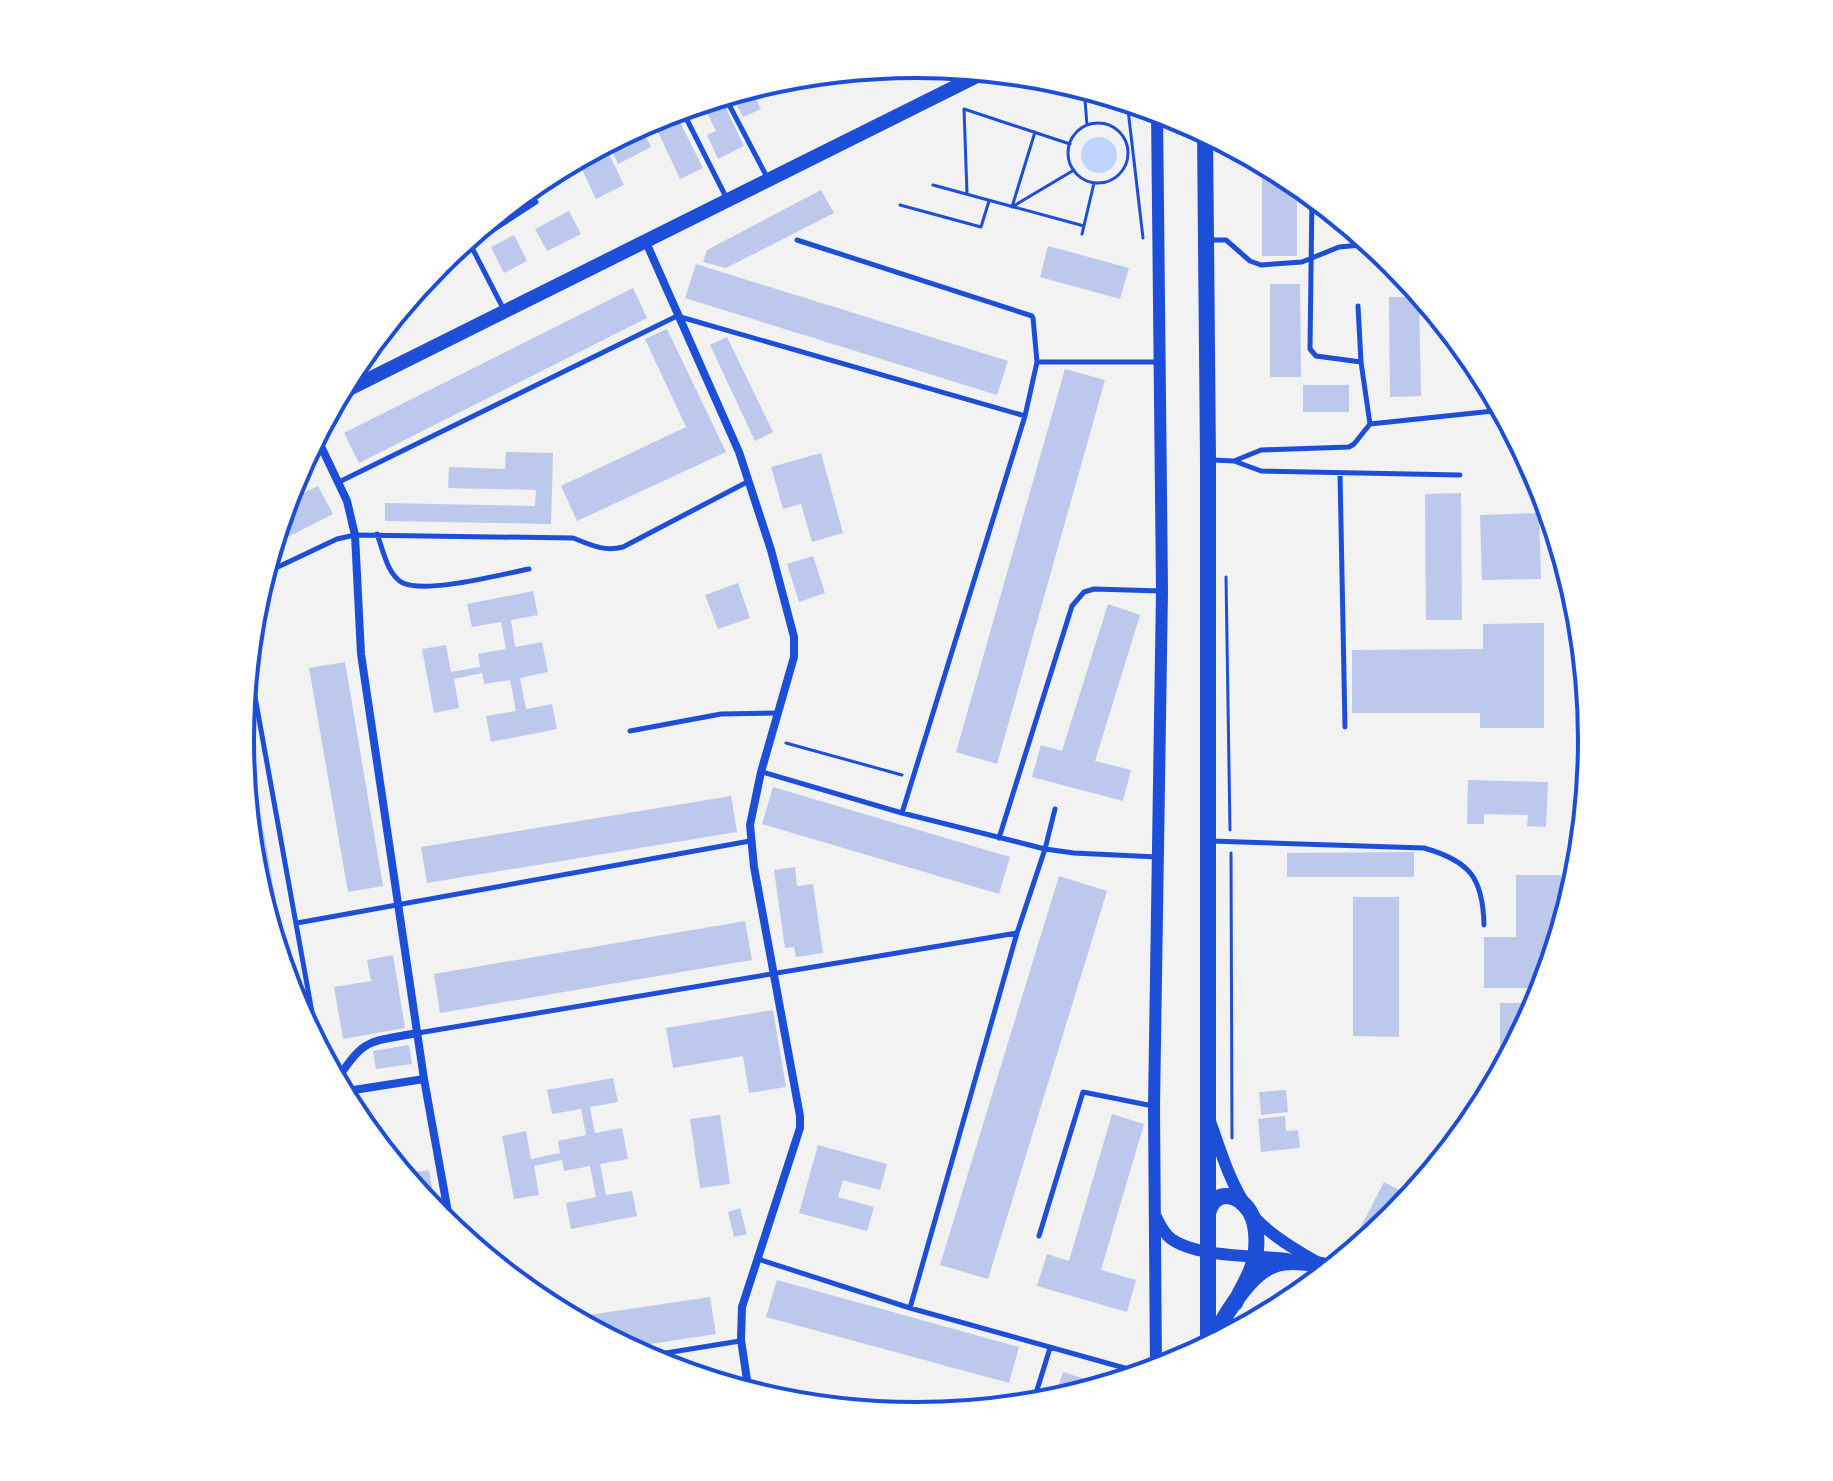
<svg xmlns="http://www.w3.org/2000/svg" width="1833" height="1481" viewBox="0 0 1833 1481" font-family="Signika,sans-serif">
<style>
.water{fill:#bfd3fe}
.building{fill:#bdc9ec}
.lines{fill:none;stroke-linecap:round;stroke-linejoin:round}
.path{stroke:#1d4ed8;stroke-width:3}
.service{stroke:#1d4ed8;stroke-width:5}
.minor{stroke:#1d4ed8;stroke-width:8}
.tertiary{stroke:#1d4ed8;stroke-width:12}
.secondary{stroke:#1d4ed8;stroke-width:14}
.primary{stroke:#1d4ed8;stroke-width:16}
.rim{fill:none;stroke:#1d4ed8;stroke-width:4}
</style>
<rect width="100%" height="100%" fill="#f2f2f2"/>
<path class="water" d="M1081 155a18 18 0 1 1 36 0a18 18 0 1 1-36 0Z"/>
<path class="building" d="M750,87L761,109L743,117L731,93Z
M720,96L744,146L718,159L707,135L716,131L702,102Z
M674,110L703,168L680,179L652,119Z
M640,125L651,147L618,164L608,142Z
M604,144L624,185L596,199L577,159Z
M1262,162L1297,182V256H1262Z
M821,190L834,213L726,268L703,262L707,250Z
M569,211L581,234L547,251L535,229Z
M514,235L527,261L504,273L491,247Z
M1048,246L1129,268L1120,299L1040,277Z
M696,264L1008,361L997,395L685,298Z
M1270,284H1300L1301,377H1270Z
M633,288L647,318L359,463L344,433Z
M1389,297H1419L1421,396L1390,397Z
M667,329L726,452L577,521L561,486L686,427L645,339Z
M727,337L773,432L755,441L710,345Z
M1065,369L1105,380L997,764L956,752Z
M1303,385H1349V412H1303Z
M506,452L553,453L551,524L385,521V503L535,506L536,490L448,488L449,467L505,469Z
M821,453L843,533L812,542L801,504L783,509L771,467Z
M318,486L333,514L272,545L285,502Z
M1461,493L1462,620H1426L1425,494Z
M1539,513L1541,579L1482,580L1480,515Z
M813,556L825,593L799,602L787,564Z
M738,583L750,618L718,629L705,595Z
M533,591L538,615L511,620L515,647L542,642L548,672L520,678L526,709L552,704L557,729L491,742L486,716L516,711L510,680L484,684L482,673L454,679L459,708L434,713L422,649L446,645L451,672L480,667L478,654L506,649L501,622L472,627L467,604Z
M1108,604L1140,615L1095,761L1131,770L1123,801L1032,777L1041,745L1062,751Z
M1544,623V728H1480V713H1352V650L1483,649V624Z
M345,662L383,886L348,892L309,668Z
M247,734L292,996H291L253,872L240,740V735Z
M1468,780L1548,782L1546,827L1527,826L1528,815L1484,814V824H1467Z
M773,787L1010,857L999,894L762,824Z
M731,796L737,832L427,883L421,847Z
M1414,852V877H1287V853Z
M795,867L797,886L813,884L823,953L796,957L794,947L785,948L774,870Z
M1516,875H1561V935L1545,988H1484V937H1516Z
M1059,876L1107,891L988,1279L940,1265Z
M1353,897H1399V1037L1353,1036Z
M745,921L752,960L440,1013L434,974Z
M393,955L405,1028L343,1039L334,987L371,981L367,960Z
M1500,1003H1539L1500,1078Z
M773,1010L786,1087L749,1093L743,1056L673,1068L666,1028Z
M409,1045L412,1064L376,1069L373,1051Z
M613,1078L618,1102L590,1107L595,1133L622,1128L628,1159L600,1164L606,1195L632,1191L637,1216L571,1229L566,1203L596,1197L590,1166L564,1171L562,1160L534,1166L539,1195L514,1199L502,1136L526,1131L531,1159L560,1153L558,1141L586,1135L581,1109L552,1114L547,1090Z
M1286,1090L1288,1112L1261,1115L1259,1092Z
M1112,1114L1144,1124L1101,1270L1136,1280L1127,1312L1037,1286L1047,1254L1069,1261Z
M720,1115L730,1184L700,1188L690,1119Z
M1285,1116L1286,1131L1298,1130L1300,1148L1261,1152L1258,1119Z
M818,1145L887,1164L880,1190L843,1180L838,1197L874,1207L867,1231L799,1213Z
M429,1170L437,1218L401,1174Z
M1384,1182L1413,1197L1395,1219L1360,1248L1352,1244Z
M740,1208L747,1234L734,1237L728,1212Z
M777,1280L1019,1347L1009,1383L766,1317Z
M710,1297L716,1334L624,1348L569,1318Z
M1063,1372L1107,1386L1053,1403Z
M808,1391L810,1407L784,1404L765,1398Z"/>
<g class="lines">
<path class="path" d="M1084,88L1087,125
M1127,101L1143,238
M1068 153a30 30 0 1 1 60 0a30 30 0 1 1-60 0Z
M1035,132L1012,207L1074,170
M933,185L1084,226
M967,194L964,109L1070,144
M900,205L981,227L989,201
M1082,234L1094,183
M1226,577L1230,830
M786,743L902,775
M1231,853L1232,1138"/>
<path class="service" d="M724,95L768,179
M681,108L727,199
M1312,194L1310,349L1316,356L1361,362L1358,306
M467,238L504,310
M797,240L1032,316L1033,318L1037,362L1025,416L902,813
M1210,240H1226L1250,261L1261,265L1302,262L1339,247L1373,244
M470,245L536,202
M1037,362H1159
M1361,362L1370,424
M1213,460L1234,461L1261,471L1460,475
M1234,461L1261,450L1349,447L1354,444L1370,424L1503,410
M1340,473L1345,727
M339,482L677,316L1025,416
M377,534C383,549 387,575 403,583C427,594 502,574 529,569
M263,574L337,539L355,535L573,538C591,545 604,552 623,547L749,481
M248,658L319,1051
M630,731L721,714L777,713
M762,772L902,813L1045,849L1074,853L1157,857
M999,838L1072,606L1084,592L1094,589L1161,591
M1211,841L1424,848C1470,861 1483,878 1484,925
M297,923L750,841
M418,1033L1017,933
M1460,1120V1140
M1039,1236L1083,1092L1153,1106
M758,1259L910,1308L1146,1374
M910,1308L1017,933L1045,849L1055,809
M641,1357L740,1341
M1032,1406L1050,1348"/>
<path class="minor" d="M645,240L739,452L771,550L794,637V657L761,772L750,825L754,867L800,1116V1128L742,1307L741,1340L749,1393
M316,436L347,501L355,535L361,654L424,1079L451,1229
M335,1082C366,1037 365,1043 417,1033
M341,1092L424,1079"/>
<path class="tertiary" d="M1211,1124C1221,1152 1230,1183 1248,1209C1263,1232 1307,1257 1332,1270
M1156,1217C1160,1225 1163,1232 1170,1238C1196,1258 1255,1255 1287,1259
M1156,1371L1154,1106L1162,591L1157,110"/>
<path class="secondary" d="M339,394L987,71"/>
<path class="primary" d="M1205,131L1208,460V1348
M1208,1213C1215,1188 1238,1193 1250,1212C1256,1222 1257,1238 1256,1250C1255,1269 1243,1286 1235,1303
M1211,1345C1219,1323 1248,1275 1272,1266C1287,1259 1306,1263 1322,1265"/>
</g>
<path d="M0 0H1833V1481H0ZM254 740a662 662 0 1 1 1324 0a662 662 0 1 1-1324 0Z" fill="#fff" fill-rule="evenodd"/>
<path class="rim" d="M254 740a662 662 0 1 1 1324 0a662 662 0 1 1-1324 0Z"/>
</svg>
